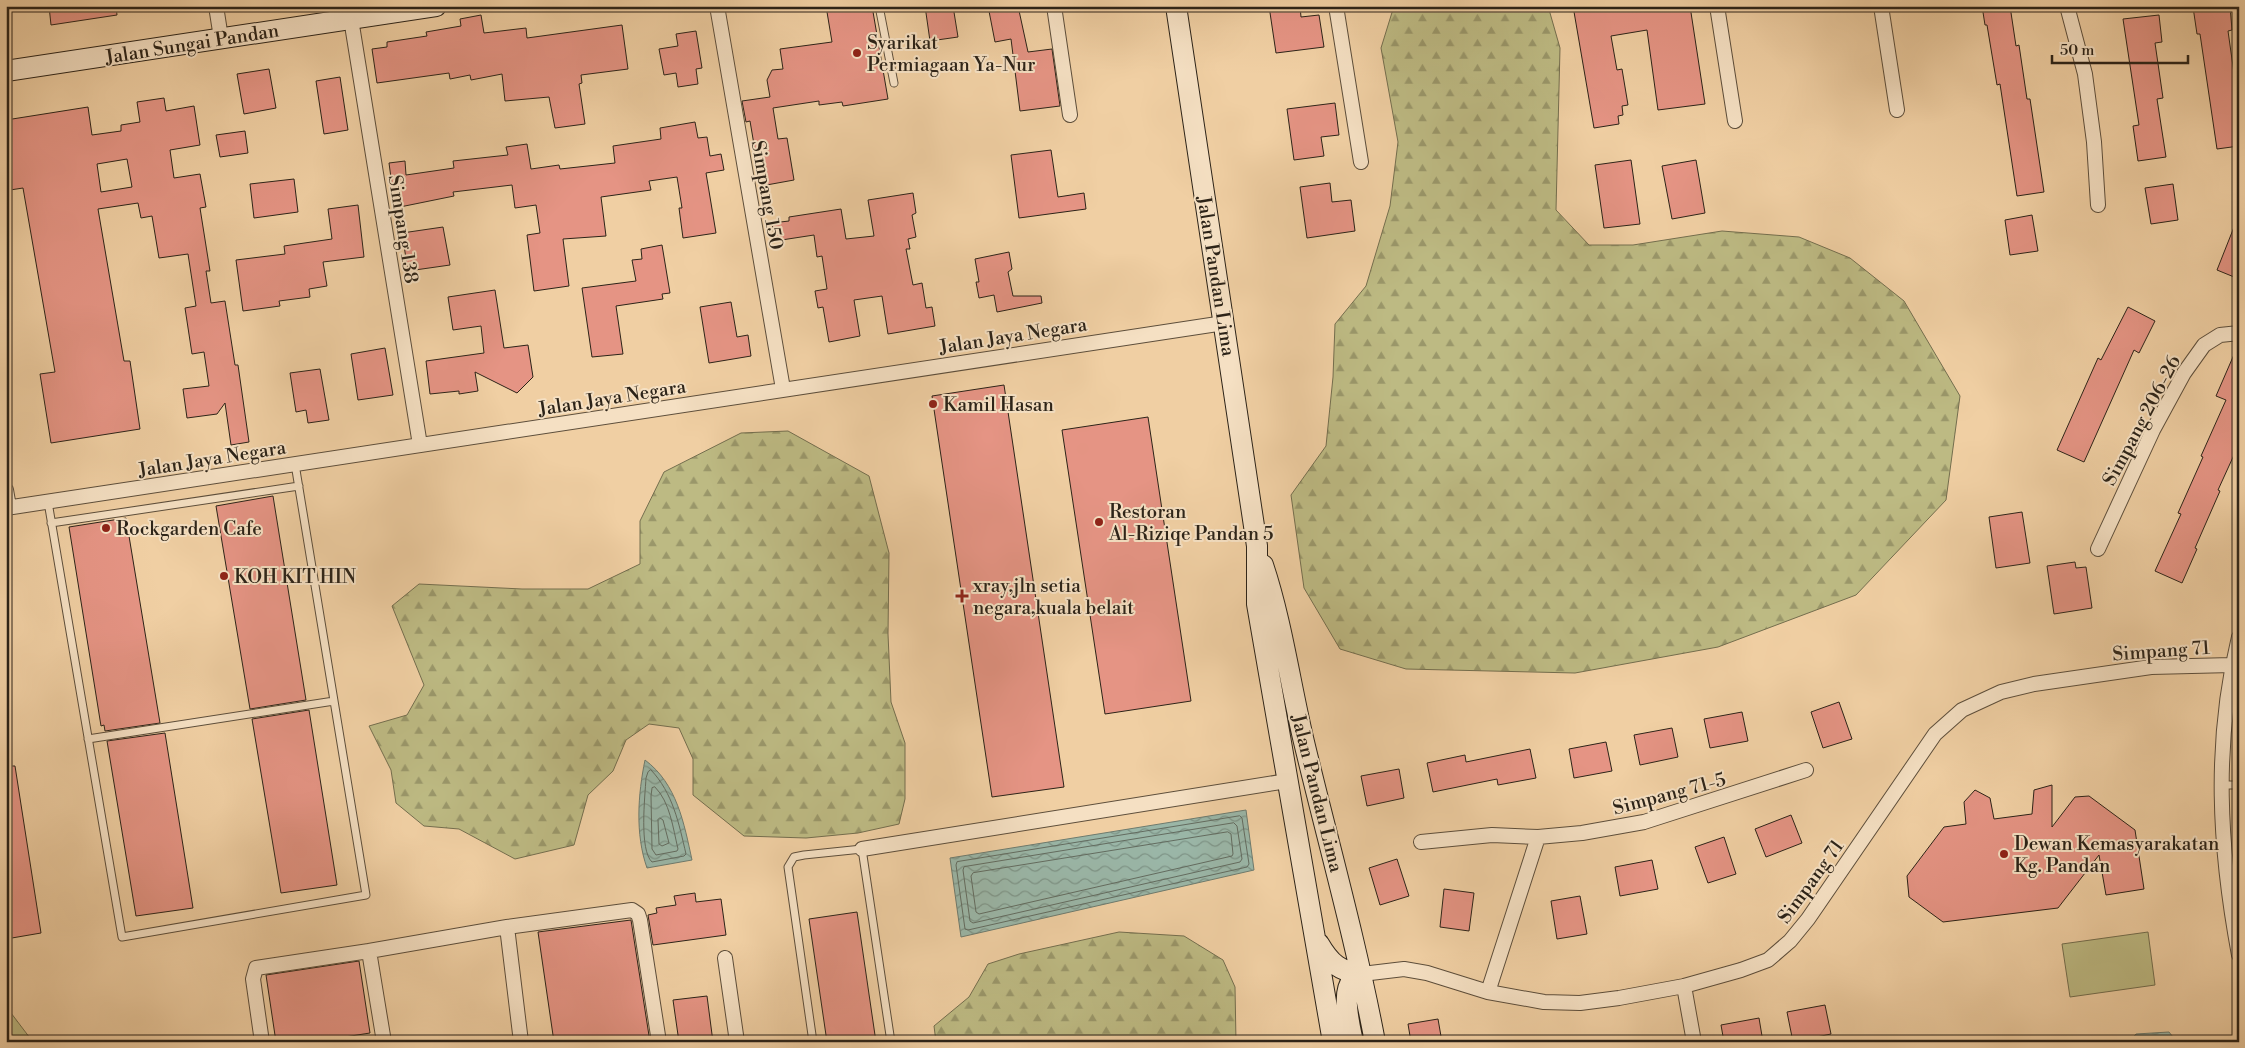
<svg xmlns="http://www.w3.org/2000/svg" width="2245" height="1048" viewBox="0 0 2245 1048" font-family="'Libre Bodoni',serif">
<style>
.forest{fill:url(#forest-firs);stroke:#746e4e}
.garden{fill:#bdba83;stroke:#746e4e}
.water{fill:url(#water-waves);stroke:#6e7b6e}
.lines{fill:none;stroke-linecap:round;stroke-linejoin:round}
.shore{stroke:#636c60;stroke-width:1}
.building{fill:#e59484;stroke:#2c2318;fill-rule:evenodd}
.lane-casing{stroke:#5d4e3b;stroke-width:9}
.street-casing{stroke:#5d4e3b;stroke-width:16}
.secondary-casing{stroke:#2c2318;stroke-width:22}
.lane{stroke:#f5e0c3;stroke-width:7}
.street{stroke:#f5e0c3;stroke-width:14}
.secondary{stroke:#f5e0c3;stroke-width:20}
.poi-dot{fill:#8f2418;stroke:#f5e0c3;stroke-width:2}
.labels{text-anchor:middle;stroke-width:4;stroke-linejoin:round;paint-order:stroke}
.poi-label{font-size:19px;fill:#2c2318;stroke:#f5e0c3;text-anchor:start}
.street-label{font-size:19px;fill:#2c2318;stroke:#f5e0c3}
</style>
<defs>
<pattern id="forest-firs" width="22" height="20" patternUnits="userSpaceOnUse" patternTransform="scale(1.25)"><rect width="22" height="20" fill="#bdba83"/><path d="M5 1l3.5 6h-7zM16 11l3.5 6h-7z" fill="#9a976a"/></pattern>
<pattern id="water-waves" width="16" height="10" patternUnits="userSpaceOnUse" patternTransform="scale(1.25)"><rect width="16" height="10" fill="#9ab6a7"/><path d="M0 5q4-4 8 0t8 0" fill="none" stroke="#7e9487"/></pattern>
</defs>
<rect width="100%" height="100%" fill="#f0cfa3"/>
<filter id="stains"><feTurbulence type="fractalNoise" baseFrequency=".004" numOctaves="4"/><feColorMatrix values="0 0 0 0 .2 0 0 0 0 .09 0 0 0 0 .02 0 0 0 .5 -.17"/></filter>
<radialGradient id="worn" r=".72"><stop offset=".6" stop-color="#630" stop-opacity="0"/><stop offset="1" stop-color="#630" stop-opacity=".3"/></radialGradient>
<path class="forest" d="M1394,6H1548L1560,48L1556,210L1589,245H1633L1722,231L1799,237L1850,258L1904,301L1960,396L1946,500L1856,595L1718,647L1575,673L1406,669L1340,649L1304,588L1291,495L1326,446L1333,377L1335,324L1366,286L1390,206L1398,142L1381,48Z
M788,431L869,476L889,553L888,634L891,702L905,743V799L899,824L858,833L806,838L744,836L693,795V759L679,728L649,724L626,740L613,771L588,795L574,845L515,859L459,829L424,826L396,803L391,770L369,726L407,715L424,685L392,606L419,584L522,589H588L640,564V521L664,472L741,433Z
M1119,932L1184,936L1223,960L1235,987L1236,1042H936L934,1026L969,997L988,964L1019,954Z
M6,1009H8L33,1042H6Z"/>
<path class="garden" d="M2148,932L2155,985L2070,997L2062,944Z"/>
<path class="water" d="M645,760C677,784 684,823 692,860L647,868C635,834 638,794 645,760Z
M1246,810L1254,870L961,937L950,858Z
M2169,1032L2177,1042H2129L2136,1034Z"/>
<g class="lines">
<path class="shore" d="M651,770C673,793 679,824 686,854L684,856L652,862C639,850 645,796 646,778L648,772Z
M655,787C670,802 673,828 678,849L677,851L656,855L652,849L651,796L652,788Z
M1240,816L1242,818L1249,864L1247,867L968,930L965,929L956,865L957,862Z
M660,818L663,820L669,843L662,846L659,844L658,820Z
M1234,823L1237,826L1242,859L1240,862L973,923L970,921L963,870L964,867Z
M1228,832L1231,834L1233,854L1232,856L979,914L976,912L971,876L973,873Z"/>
</g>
<path class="building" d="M49,6H116L117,15L51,25Z
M826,6H872L888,99L843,106L842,102L819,105V101L773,108L778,139L787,138L794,180L761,186L750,121L746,122L742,101L770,97L767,80L772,70L783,69L780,49L832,42Z
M925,6H953L958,37L930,41Z
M988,6H1018L1028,52L1052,49L1060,106L1020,111L1011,39L995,42Z
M1269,6H1300L1301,17L1319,15L1324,47L1276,53Z
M1573,6H1690L1705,104L1658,110L1647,30L1611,36L1617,70L1622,69L1628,105L1622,106L1623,115L1618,116L1619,124L1594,128Z
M1982,6H2010L2016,46L2019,45L2027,99H2030L2044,192L2017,196L2000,84L1997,85L1987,25H1985Z
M2230,6L2232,30L2228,31L2239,109V146L2217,149L2200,34H2197L2193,7Z
M481,15L484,33L526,28L527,38L622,25L628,69L581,75L582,83L579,84L585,124L555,128L549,97L505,101L502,74L471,80L470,75L450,79L449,73L377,83L372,49L387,47V42L427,36L426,32L461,26L460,19Z
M2159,15L2162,42L2155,43L2163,98L2157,99L2166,157L2138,161L2133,126L2139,125L2123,19Z
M696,31L702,68L696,69L698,84L678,87L676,73L664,75L659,49L678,46L676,34Z
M269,69L276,108L244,114L237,74Z
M340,77L348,130L324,134L316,81Z
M164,98L166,111L194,106L200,145L170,150L174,178L200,174L206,207L200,208L210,271H206L211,303L225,301L235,365H238L249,442L231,445L225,403L217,414L187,418L183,389L209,386L204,352L192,354L185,308L196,306L188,254L159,258L152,216L141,218L138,203L98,209L124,361H130L140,429L51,443L40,374L55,372L23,188L10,190L6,165V120L88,107L92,135L121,131V125L140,122L137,102ZM127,159L132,187L101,192L97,164Z
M1335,103L1339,135L1321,137L1324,156L1294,160L1287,109Z
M695,122L698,138L707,137L710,156L721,154L724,170L706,173L716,233L683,238L679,208H682L677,177L649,181L651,190L601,197L606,236L563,239L569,286L534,291L527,235L540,233L536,205L515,208L512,185L453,192L454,196L395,208L389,163L405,161L406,175L454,168L453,161L508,155L506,147L527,144L531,169L559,165L560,169L615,163L613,146L661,139L660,128Z
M245,131L248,153L220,157L216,135Z
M1051,150L1058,197L1084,193L1086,209L1019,218L1011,155Z
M1631,160L1640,224L1604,228L1595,165Z
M1696,160L1705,213L1672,219L1662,166Z
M294,179L298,212L254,218L250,184Z
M1330,183L1332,202L1351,200L1355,231L1307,238L1300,187Z
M2173,184L2178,220L2151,224L2145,188Z
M913,193L916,213L912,215L916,237L908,239L910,249H906L913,285L922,283L926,308L932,307L935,326L888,334L882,296L854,300L860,336L829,342L823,307L818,308L815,291L827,289L822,256L817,257L814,235L775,241L772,223L789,221V217L841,209L846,239L874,236L868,200Z
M358,205L364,257L323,262L327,286L309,289L310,297L279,301L280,306L243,311L236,260L285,254L284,246L332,239L328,209Z
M2032,215L2038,251L2010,255L2005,220Z
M2238,217H2239V279L2217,270Z
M443,227L450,265L408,271L402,233Z
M662,245L670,293L662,294L663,299L616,306L623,354L592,357L582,288L636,281L632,260L642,259L641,249Z
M1009,252L1012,269L1008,272L1013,296H1041L1042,303L997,312L994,295L979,298L976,282H979L975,259Z
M495,290L504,348L528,345L533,377L517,393L475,372L478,391L459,394V391L430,394L426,361L484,353L481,326L453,330L448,297Z
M731,302L737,337L748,335L751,356L709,363L700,307Z
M2128,307L2155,321L2139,353L2134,350L2084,462L2057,450L2098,358L2101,360Z
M2239,343V444L2218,490L2220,491L2195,548L2197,549L2182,583L2155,571L2181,514L2178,513L2203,457L2201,456L2226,400L2216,396Z
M385,348L393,395L358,400L351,354Z
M320,369L329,420L308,423L306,410L296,412L290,373Z
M1004,385L1064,787L992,797L932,396Z
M1148,417L1191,701L1105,714L1062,430Z
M273,496L306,700L250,709L216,506Z
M2022,512L2030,563L1996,568L1989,517Z
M126,518L160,723L105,731L104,725L101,726L69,527Z
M2075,562L2076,568L2086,567L2092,608L2054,614L2047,566Z
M1839,702L1852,739L1823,748L1811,712Z
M309,710L337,885L281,893L252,719Z
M1742,712L1748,741L1710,748L1704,719Z
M1672,728L1678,757L1640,765L1634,735Z
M165,733L193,908L136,916L107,741Z
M1606,742L1612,771L1574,778L1569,749Z
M1530,749L1536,778L1498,785L1497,779L1433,792L1427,763L1465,755L1466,762Z
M6,766H15L41,933L6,939Z
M1399,769L1404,798L1367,806L1361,776Z
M2052,785V827L2075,797L2089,796L2135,830L2144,889L2106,895L2099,855L2058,908L1943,922L1909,897L1907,876L1944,827L1966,824L1964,802L1975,790L1990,798L1994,819L2032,814L2034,790Z
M1791,815L1802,843L1766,857L1755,829Z
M1724,837L1736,874L1708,883L1695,847Z
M1397,859L1409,896L1380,905L1369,868Z
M1652,860L1658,889L1620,896L1615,867Z
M1444,889L1474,893L1469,931L1440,927Z
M695,893L696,902L721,899L726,935L653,945L648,915L657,913L656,908L676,905L674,896Z
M1580,896L1587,934L1557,939L1551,901Z
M857,912L876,1042H827L809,919Z
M631,920L650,1042H554L538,932Z
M359,961L370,1033L332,1039L333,1042H276L266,975Z
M707,996L713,1042H679L673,1000Z
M1825,1005L1831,1034L1793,1042L1787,1012Z
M1759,1018L1763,1042H1724L1721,1025Z
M1438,1019L1442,1042H1411L1408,1024Z"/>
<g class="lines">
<defs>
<path id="lane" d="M879,6L894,83
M48,502L122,937L366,895L295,464
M51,523L299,486
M88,739L334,701
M2221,785H2239
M813,1042L788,867L794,857L804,855L862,849L891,1042"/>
<path id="street" d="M216,6L221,38
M717,6L783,389
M1054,6L1070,115
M1336,6L1361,162
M1717,6L1735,121
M1881,6L1897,110
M2067,6L2085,74L2094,142L2098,205
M351,19L420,445
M6,490L9,507
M6,508L1224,323
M2098,549L2153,430L2184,373L2204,345L2220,335L2239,333
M2239,637C2213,744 2219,848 2239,955
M1421,842L1492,835L1538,837L1582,833L1644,822L1806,770
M862,849L1287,781
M369,951L507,927
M725,958L737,1042
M1362,974L1404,969L1427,973L1488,992L1544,1002L1580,1003L1619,998L1684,986L1741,970L1768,960L1790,941L1808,919L1935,734L1962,710L2001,692L2034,684L2151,667L2232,665
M1684,986L1694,1042
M1488,992L1538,837
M262,1042L253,979L256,968L369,951L384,1042
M521,1042L507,927L632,910L638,914L640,920L659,1042"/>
<path id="secondary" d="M1176,6L1257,546V604L1333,1042
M6,71L436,6
M1263,565C1282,622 1290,683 1304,742C1328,842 1356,941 1375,1042
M1319,944C1330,963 1340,972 1362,974
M1353,1042C1350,1027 1341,993 1352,981C1354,978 1359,976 1362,974"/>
</defs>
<use href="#lane" class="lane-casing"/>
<use href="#street" class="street-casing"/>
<use href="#secondary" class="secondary-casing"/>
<use href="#lane" class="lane"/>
<use href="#street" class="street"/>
<use href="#secondary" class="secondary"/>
</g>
<g class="poi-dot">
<circle cx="857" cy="53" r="5"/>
<circle cx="933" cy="404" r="5"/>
<circle cx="1099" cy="522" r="5"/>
<circle cx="106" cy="528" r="5"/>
<circle cx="224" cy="576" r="5"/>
<path d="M959.5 588.5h5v5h5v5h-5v5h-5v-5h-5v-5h5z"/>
<circle cx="2004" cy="854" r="5"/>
</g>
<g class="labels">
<g class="poi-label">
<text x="867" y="49">Syarikat<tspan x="867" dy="22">Permiagaan Ya-Nur</tspan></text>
<text x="943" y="411">Kamil Hasan</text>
<text x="1109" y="518">Restoran<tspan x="1109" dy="22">Al-Riziqe Pandan 5</tspan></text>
<text x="116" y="535">Rockgarden Cafe</text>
<text x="234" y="583">KOH KIT HIN</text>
<text x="973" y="592">xray,jln setia<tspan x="973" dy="22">negara,kuala belait</tspan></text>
<text x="2014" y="850">Dewan Kemasyarakatan<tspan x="2014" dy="22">Kg. Pandan</tspan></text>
</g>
<g class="street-label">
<text transform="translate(192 43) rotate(-9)" y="7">Jalan Sungai Pandan</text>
<text transform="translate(768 195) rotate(80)" y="7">Simpang 150</text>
<text transform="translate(404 229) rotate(81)" y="7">Simpang 138</text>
<text transform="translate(1217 276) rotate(81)" y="7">Jalan Pandan Lima</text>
<text transform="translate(1013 335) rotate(-9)" y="7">Jalan Jaya Negara</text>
<text transform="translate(612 397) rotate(-9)" y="7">Jalan Jaya Negara</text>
<text transform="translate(2141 420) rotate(-62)" y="7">Simpang 206-26</text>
<text transform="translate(212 458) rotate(-9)" y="7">Jalan Jaya Negara</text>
<text transform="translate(2161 650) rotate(-4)" y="7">Simpang 71</text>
<text transform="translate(1318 793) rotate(76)" y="7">Jalan Pandan Lima</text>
<text transform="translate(1669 793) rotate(-15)" y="7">Simpang 71-5</text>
<text transform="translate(1810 881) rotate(-54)" y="7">Simpang 71</text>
</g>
</g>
<rect width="2245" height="1048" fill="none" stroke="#f0cfa3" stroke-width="25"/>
<rect x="8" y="8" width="2230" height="1033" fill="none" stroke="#2c2318" stroke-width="2.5"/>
<rect x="12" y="12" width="2220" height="1023" fill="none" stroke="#2c2318"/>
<path d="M2052 55v8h136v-8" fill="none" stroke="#2c2318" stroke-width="2.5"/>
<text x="2060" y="55" font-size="15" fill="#2c2318" stroke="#f5e0c3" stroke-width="4" paint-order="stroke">50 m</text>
<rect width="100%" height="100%" filter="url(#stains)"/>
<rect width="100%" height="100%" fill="url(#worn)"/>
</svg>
